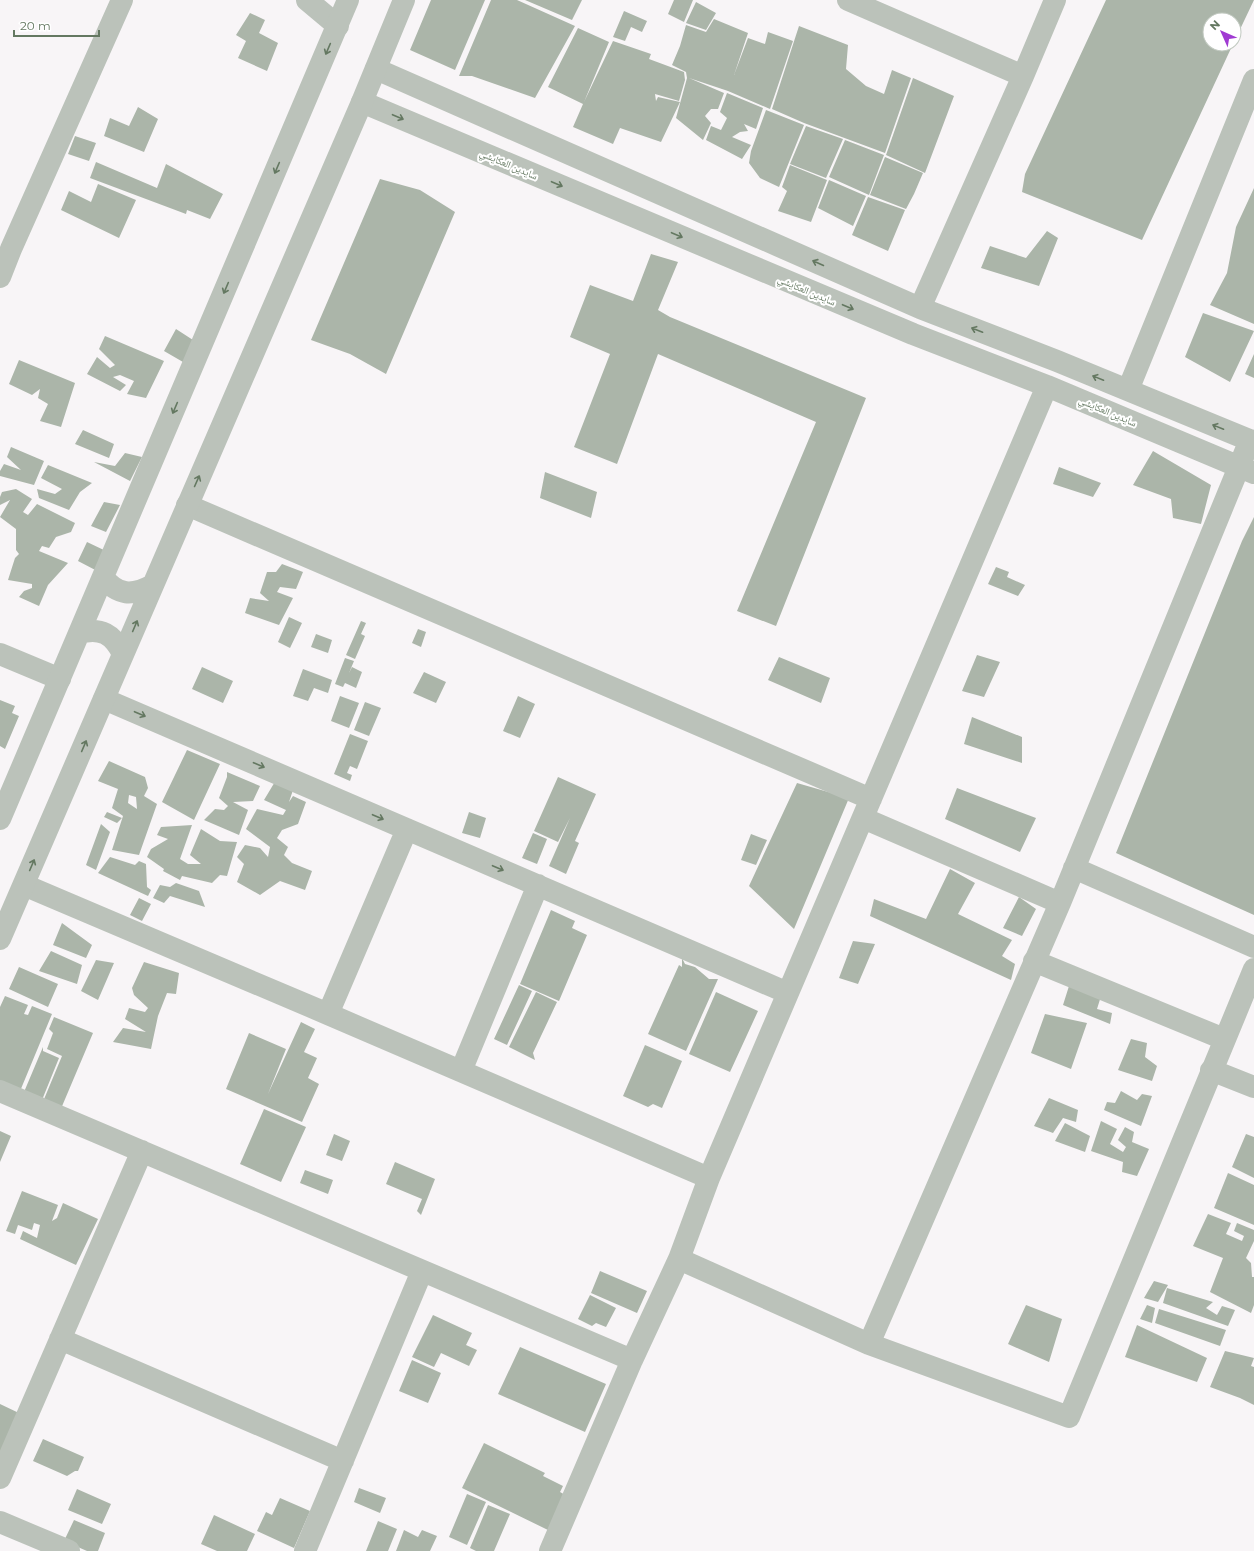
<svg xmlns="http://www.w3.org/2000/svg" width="1254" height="1551" viewBox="0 0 1254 1551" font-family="Montserrat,'Noto Naskh Arabic',sans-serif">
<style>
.building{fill:#abb5a9;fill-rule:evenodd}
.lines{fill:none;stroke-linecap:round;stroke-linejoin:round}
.minor{stroke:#bbc2ba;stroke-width:22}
.tertiary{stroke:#bbc2ba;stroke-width:22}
.oneway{stroke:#647861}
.labels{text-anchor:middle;stroke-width:4;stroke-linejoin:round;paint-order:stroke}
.street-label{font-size:10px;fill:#647861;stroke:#fff}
</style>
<rect width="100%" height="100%" fill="#f8f5f7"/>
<path class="building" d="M431,0H485L455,70L410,50Z
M491,0H517L575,26L535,98L472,76H459Z
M525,0H582L572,20Z
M674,0H693L684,22L668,14Z
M1106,0H1254L1234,42V20H1210V44H1233L1142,240L1022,192L1025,174Z
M696,2L716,13L706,30L686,23Z
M624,11L647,21L642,32L631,27L625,41L613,37Z
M250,13L265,20L259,33L278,43L267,71L238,58L246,41L236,35Z
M714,19L748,33L734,75L748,38L765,44L768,32L793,41L770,109L728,91L689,78L724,93L718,109H711L705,116L711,123L703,140L676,118L687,78L686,72L672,65L680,46L686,25L706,32Z
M799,26L848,45L846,69L866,86L884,94L892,70L911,78L885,153L804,123L772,109Z
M578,28L609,42L584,102L613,41L651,54L649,59L684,72L685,80L679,101L655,94L656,101L658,97L680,102L661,142L620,128L613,144L573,127L583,104L548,87Z
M913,78L954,96L925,173L886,155Z
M727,93L763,108L756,129L744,124L748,131L740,132L732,137L751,145L742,159L706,140L711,126L721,130L727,118L720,112Z
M138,107L158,119L144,152L104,136L110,118L129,126Z
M766,110L804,125L779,187L760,178L749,163L751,151Z
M806,126L843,139L826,178L790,164Z
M75,136L96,143L89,161L68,154Z
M845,140L884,155L869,195L829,177Z
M885,157L923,173L914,194L906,209L870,195Z
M96,162L157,188L166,164L223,194L210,219L187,210L186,214L90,178Z
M790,165L827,180L811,222L778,211L787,191L782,187Z
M380,179L420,190L455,212L386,374L350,354L311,340Z
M829,180L866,196L853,226L818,208Z
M98,184L136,200L119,238L61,210L69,191L91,202Z
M1254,188V324L1210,305L1227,273L1236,227Z
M868,197L905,210L888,251L852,235Z
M1047,231L1058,238L1039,286L981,268L990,246L1026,258Z
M651,254L678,262L658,310L670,317L866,398L776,626L737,611L816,422L658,354L617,464L574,447L610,354L570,337L590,285L633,301Z
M1203,313L1254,331L1230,382L1185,357Z
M176,329L193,340L183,362L164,351Z
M105,336L164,361L146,398L127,394L134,381L120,375L113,377L126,385L120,391L87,374L97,357L110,368L115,365L99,349Z
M1254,354V378L1245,374Z
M19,360L75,383L61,427L40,421L48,404L38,398L40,389L32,395L9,384Z
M83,430L114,444L109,458L75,444Z
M11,447L44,461L34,485L0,476V471L4,464L21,470L7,457Z
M1153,451L1211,485L1201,524L1173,518L1171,499L1133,485Z
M125,453L142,457L130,481L94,462L115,466Z
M48,465L92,483L80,492L69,510L39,498L37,489L55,494L62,489L41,478Z
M1059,467L1101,483L1093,497L1053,484Z
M545,472L597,492L591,518L540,498Z
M16,489L32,499L23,512L28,515L37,504L75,523L71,532L56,537L49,548L42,546L39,551L68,563L48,585L39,606L19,597L24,591L32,588V584L8,580L15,558L19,554L16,550V529L0,517L10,500L0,505V497L2,492Z
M104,502L120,505L106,532L91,526Z
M1254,517V915L1116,853L1242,541Z
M87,542L108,552L101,573L78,561Z
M282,564L303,572L296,589L280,587L277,592L293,598L279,625L245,613L250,598L269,601L260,593L267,572H276Z
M996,567L1009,572L1007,577L1025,585L1018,596L988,584Z
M289,617L302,623L290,648L278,642Z
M361,621L366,623L361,634L365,636L355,659L346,655Z
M418,629L426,632L421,647L412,643Z
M316,634L332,640L328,653L311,647Z
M977,655L1000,662L984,697L962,691Z
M779,657L830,678L821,703L768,680Z
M345,658L354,661L349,673L352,667L362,672L356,688L345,683L343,687L335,684Z
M202,667L233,681L223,703L192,689Z
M303,669L332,680L328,693L314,688L308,701L293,696Z
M424,672L446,682L436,703L413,693Z
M340,696L359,703L349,728L331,721Z
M518,696L535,704L520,738L503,731Z
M0,700L15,706L12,713L19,716L5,749L0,746Z
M365,702L381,708L369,736L354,730Z
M972,717L1022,737V763L964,744Z
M350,734L368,741L357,769L350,766L347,773L352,775L350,781L334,774Z
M187,750L220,764L194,820L162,802Z
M109,761L145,777L148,788L144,796L157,804L139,855L112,850L123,816L112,808L118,789L98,781ZM129,795L136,797L137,809L128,803Z
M227,772L260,786L253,801L233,802L248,810L239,835L204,820L215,809L224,810L228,806L219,798L227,777Z
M558,777L596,794L575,841L579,843L566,874L549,866L570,818L558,842L534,831Z
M276,780L294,787L289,802L293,796L306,802L298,824L282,830L277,838L288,847L284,855L292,863L312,871L305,890L280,881L260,895L237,882L244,864L237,857L245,845L260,848L268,857L270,847L246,829L257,809L283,815L286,810L264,800Z
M797,783L849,798L794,929L749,886Z
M957,788L1036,818L1020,852L945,819Z
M107,812L122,818L117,823L104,817Z
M469,812L486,818L480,838L462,833Z
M101,824L110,832L96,870L86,865Z
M192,825L180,859L188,864H201L190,855L201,829L220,841L237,842L227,876L220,875L212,883L182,876L180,880L163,871L164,869L147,857L151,849L168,839L157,835L161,827Z
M533,833L547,839L537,864L522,858Z
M751,834L767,840L756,865L741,860Z
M110,857L135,865L139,861L146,864L147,887L151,890L148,896L98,873Z
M950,869L975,883L958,914L1012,940L1002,956L1015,964L1011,980L870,916L874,899L926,919Z
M176,883L199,891L205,907L170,896L164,903L153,898L160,885L170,887Z
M1019,897L1036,909L1022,936L1003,928Z
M139,898L151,904L142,921L130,915Z
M551,910L575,921L572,928L587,935L559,1001L520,984Z
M62,923L92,945L86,958L53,945Z
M853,941L875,944L858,984L839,978Z
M51,951L82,965L77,984L39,971Z
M682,958L685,964L695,967L709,979H718L686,1051L648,1034L679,965L682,967Z
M96,960L114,963L98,1000L81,991Z
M144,962L179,973L176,994L167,993L158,1016L151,1049L113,1042L123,1028L146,1032L125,1019L129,1008L145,1012L148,1008L134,995L132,988Z
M19,967L58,984L48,1007L9,989Z
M1075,967L1106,980L1097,1009L1112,1013L1110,1024L1063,1005Z
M519,985L532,991L507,1045L494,1039Z
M536,992L557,1002L533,1053L535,1060L509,1047Z
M716,992L758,1011L730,1072L689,1054Z
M5,996L28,1005L24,1014L28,1015L32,1006L52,1014L18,1096L0,1089V1007Z
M1045,1014L1087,1023L1071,1069L1031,1053Z
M54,1017L93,1033L60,1111L42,1104L62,1056L47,1049L53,1033L49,1029Z
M301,1022L315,1029L304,1052L317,1058L308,1078L319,1084L302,1122L226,1089L249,1033L286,1049L268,1094Z
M1131,1039L1147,1043L1145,1057L1157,1066L1152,1081L1118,1070Z
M645,1045L682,1061L662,1108L653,1104L648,1107L623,1096Z
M43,1047V1051L59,1058L42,1100L24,1092Z
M1121,1091L1137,1100L1142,1094L1152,1096L1141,1126L1104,1110L1107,1102L1115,1103Z
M1049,1098L1078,1110L1076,1122L1063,1118L1053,1133L1034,1126Z
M264,1109L306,1127L281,1182L240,1164Z
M1101,1121L1117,1129L1110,1144L1123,1152L1126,1147L1118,1140L1125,1127L1134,1132L1132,1142L1149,1149L1137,1176L1122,1172L1123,1162L1091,1151Z
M1065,1123L1090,1136L1085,1152L1055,1141Z
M0,1131L11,1136L0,1162Z
M334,1134L350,1141L342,1161L326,1155Z
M1246,1134L1254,1137V1178L1232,1167Z
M395,1162L435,1179L421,1215L417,1211L422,1199L386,1184Z
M305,1170L333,1180L328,1194L300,1183Z
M1228,1173L1254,1185V1225L1214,1208Z
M22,1191L58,1205L52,1221L57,1218L63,1203L98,1219L76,1265L20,1239L23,1231L37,1238L40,1225L34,1223L32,1230L18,1225L15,1234L6,1231Z
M1208,1214L1231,1223L1226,1234L1242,1241L1244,1236L1234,1231L1237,1223L1254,1230V1241L1246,1258L1251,1263L1252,1277H1254V1305L1251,1313L1210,1292L1223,1258L1193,1246Z
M600,1271L647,1291L637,1313L591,1293Z
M1154,1281L1168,1285L1158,1302L1144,1298Z
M1167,1288L1213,1302L1206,1308L1217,1315L1222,1306L1235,1310L1228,1326L1163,1303Z
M590,1295L616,1308L606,1327L596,1323L592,1326L578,1319Z
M1026,1305L1062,1319L1049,1362L1008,1344Z
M1147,1305L1155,1308L1152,1323L1140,1319Z
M1159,1309L1226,1330L1220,1346L1155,1323Z
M433,1315L472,1333L466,1345L477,1350L469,1366L441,1353L434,1367L412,1357Z
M1137,1325L1207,1358L1197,1382L1125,1357Z
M520,1347L606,1384L585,1432L498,1394Z
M1225,1351L1254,1358L1251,1366L1254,1367V1405L1240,1398L1210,1387Z
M412,1360L441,1373L428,1403L399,1391Z
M0,1404L21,1414L0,1459Z
M43,1439L84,1457L78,1471H75L67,1476L33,1461Z
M484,1443L545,1473L543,1476L563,1486L560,1492L567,1496L550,1531L462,1488Z
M359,1488L386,1498L380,1513L354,1502Z
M77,1489L111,1504L102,1524L68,1510Z
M467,1494L486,1502L467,1545L449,1537Z
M280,1498L310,1511L294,1548L257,1531L266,1512L272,1515Z
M488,1505L510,1514L494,1551H476L470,1548Z
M214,1515L255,1534L247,1551H217L201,1544Z
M74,1520L105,1533L98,1551H87L64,1541Z
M378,1521L397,1529L388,1551H366Z
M404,1530L418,1537L422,1530L437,1536L430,1551H396Z"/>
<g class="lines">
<path class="minor" d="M307,0L338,26
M848,0L1023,76
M376,69L920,308L1057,361L1254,442
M362,102L913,334L1047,386L1254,473
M0,277L11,249L122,0
M920,308L1023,76L1055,0
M1128,390L1254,80
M187,505L871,799
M0,654L60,679
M104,699L788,993
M863,818L1060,903
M1074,868L1254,947
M24,885L328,1014L709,1178
M1034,961L1224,1039
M328,1014L407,829
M1211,1070L1254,1087
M461,1071L538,885
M0,1091L632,1360
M679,1259L869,1344L1069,1417L1254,969
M60,1339L343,1461
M869,1344L1060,903L1250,440
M0,1478L142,1151
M0,1522L69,1551
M305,1551L422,1271
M550,1551L632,1360L679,1259L709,1178L1047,386"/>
<path class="tertiary" d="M103,577C118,596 132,596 153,585
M79,633C101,627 113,634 123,654
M0,819L348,0
M0,939L362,102L404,0"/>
</g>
<defs><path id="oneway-shaft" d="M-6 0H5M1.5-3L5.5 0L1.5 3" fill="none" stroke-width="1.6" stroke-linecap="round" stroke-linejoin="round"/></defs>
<g class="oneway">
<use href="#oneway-shaft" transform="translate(328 49) rotate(113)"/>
<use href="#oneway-shaft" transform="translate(398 117) rotate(23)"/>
<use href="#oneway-shaft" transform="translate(277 168) rotate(113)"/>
<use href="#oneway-shaft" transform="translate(557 184) rotate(23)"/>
<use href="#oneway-shaft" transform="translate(677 235) rotate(23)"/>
<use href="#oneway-shaft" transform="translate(818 263) rotate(-156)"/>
<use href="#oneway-shaft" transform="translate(226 288) rotate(113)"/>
<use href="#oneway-shaft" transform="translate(848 307) rotate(23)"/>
<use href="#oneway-shaft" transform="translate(977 330) rotate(-159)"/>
<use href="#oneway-shaft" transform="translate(1098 378) rotate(-158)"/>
<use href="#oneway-shaft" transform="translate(175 408) rotate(113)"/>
<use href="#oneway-shaft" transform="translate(1218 427) rotate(-158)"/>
<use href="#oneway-shaft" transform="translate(197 481) rotate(-66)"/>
<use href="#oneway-shaft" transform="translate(135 626) rotate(-67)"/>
<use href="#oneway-shaft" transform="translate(140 714) rotate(23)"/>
<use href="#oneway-shaft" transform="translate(84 746) rotate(-67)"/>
<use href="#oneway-shaft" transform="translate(259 765) rotate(23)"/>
<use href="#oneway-shaft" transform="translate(378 817) rotate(23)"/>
<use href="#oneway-shaft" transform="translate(32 865) rotate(-67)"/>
<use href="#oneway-shaft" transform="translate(498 868) rotate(23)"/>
</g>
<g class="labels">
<g class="street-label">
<text transform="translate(509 164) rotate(23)" y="4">سايدين العكايشي</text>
<text transform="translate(807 290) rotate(23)" y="4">سايدين العكايشي</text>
<text transform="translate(1108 411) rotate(23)" y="4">سايدين العكايشي</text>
</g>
</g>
<g transform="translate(1222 32) rotate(315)"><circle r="19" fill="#ffffff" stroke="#c1c9c0"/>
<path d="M0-3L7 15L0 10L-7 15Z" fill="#a03bd2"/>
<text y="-6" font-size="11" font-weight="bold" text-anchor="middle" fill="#647861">N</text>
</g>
<path d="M14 30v6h85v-6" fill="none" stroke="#647861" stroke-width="2"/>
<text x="20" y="30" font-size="12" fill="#647861" stroke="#ffffff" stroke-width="3" paint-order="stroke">20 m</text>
</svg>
